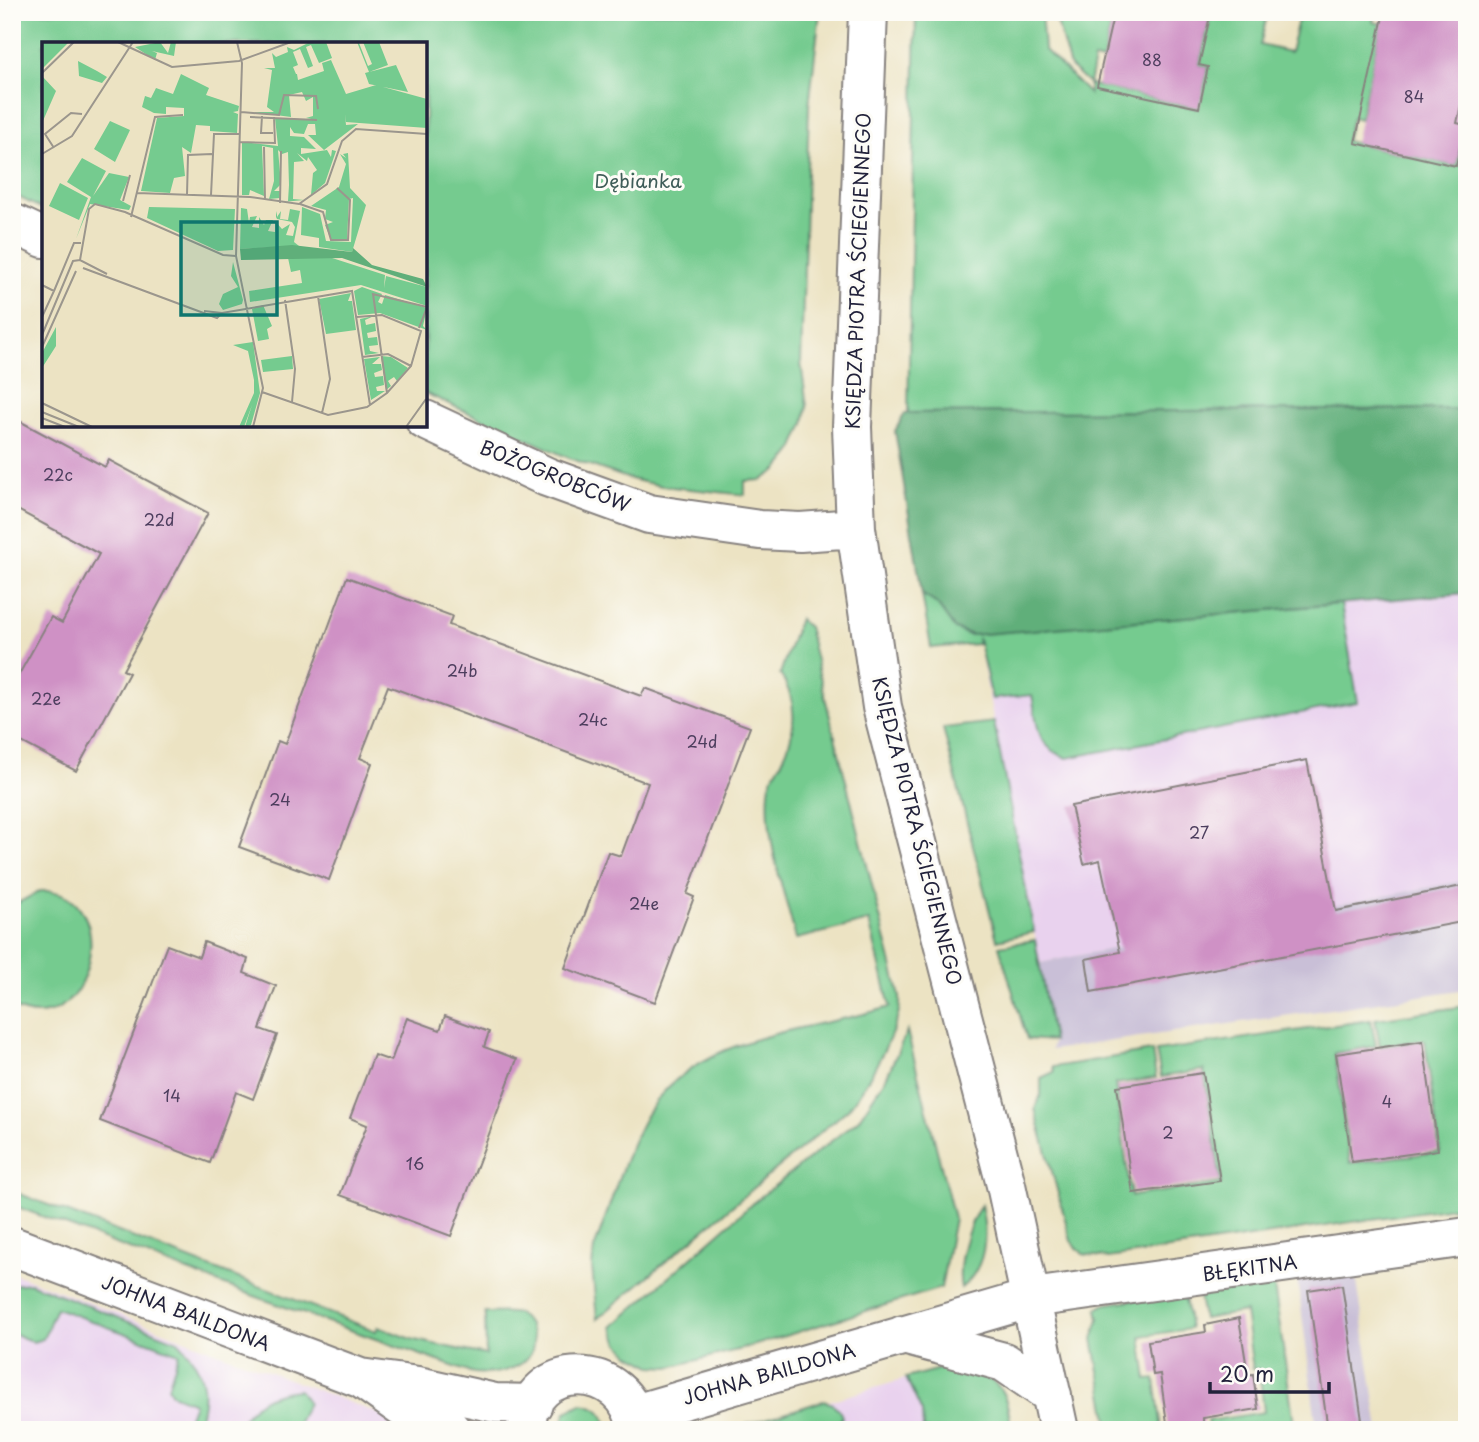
<svg xmlns="http://www.w3.org/2000/svg" width="1479" height="1442" viewBox="0 0 1479 1442" font-family="'Playpen Sans',sans-serif">
<style>
.built{fill:#e9d2ee}
.industrial{fill:#c9bfd7}
.green{fill:#75cb8f;stroke:#4c7665;stroke-width:2}
.forest{fill:#60af7a;stroke:#41685a;stroke-width:2}
.building{fill:#cf91c5}
.lines{fill:none;stroke-linecap:round;stroke-linejoin:round}
.minor-casing{stroke:#87827f;stroke-width:42}
.minor{stroke:#fff;stroke-width:38}
.labels{text-anchor:middle;stroke-width:6;stroke-linejoin:round;paint-order:stroke}
.number-label{font-size:16px;fill:#4d3e5e}
.park-label{font-size:19px;fill:#3f5d58;stroke:#fdfcf7}
.street-label{font-size:19px;fill:#22223b;stroke:#fdfcf7}
.inset-road{fill:none;stroke:#9b968d;stroke-width:2}
.view{fill:#0f766e;fill-opacity:0.15;stroke:#0f766e;stroke-width:3.5}
.inset-edge{fill:none;stroke:#22223b;stroke-width:3.5}
</style>
<rect width="100%" height="100%" fill="#fdfcf7"/>
<filter id="ink" filterUnits="userSpaceOnUse"><feTurbulence type="fractalNoise" baseFrequency=".0143" numOctaves="2"/><feDisplacementMap in="SourceGraphic" scale="14" xChannelSelector="R" yChannelSelector="G"/><feConvolveMatrix kernelMatrix="1 2 1 2 8 2 1 2 1" color-interpolation-filters="sRGB"/></filter>
<filter id="wash" filterUnits="userSpaceOnUse"><feTurbulence type="fractalNoise" baseFrequency=".00686" numOctaves="4" result="noise"/><feDisplacementMap in="SourceGraphic" scale="28" xChannelSelector="R" yChannelSelector="G"/><feGaussianBlur stdDeviation="1.57" result="paint"/><feColorMatrix in="noise" values="0 0 0 0 0 0 0 0 0 0 0 0 0 0 0 0 0 1.4 0 .05"/><feComposite in="paint" operator="in"/></filter>
<g filter="url(#wash)">
<rect width="100%" height="100%" fill="#ece3c3"/>
<path class="built" d="M1467,593V880L1040,963L977,634Z
M12,1273L421,1430H12Z
M961,1363L970,1375L992,1380L999,1387L1012,1430H729Z"/>
<path class="industrial" d="M1467,880V989L1051,1050L1053,1041L1040,963Z
M1355,1268L1379,1430H1317L1297,1276Z"/>
<path class="green" d="M12,12H820L809,106L801,363L807,407L804,424L792,452L777,470L762,480L745,481V495L662,486L630,479L569,458L425,393V44H44V210L12,194Z
M916,12H1041L1044,49L1089,94V84L1070,67L1054,12H1114L1103,61L1094,59L1089,84L1198,108L1208,67L1199,65L1211,12H1268L1260,45L1290,52L1300,12H1375L1373,22L1382,24L1360,119L1352,117L1346,141L1456,166L1467,119V409L908,413Z
M922,594L937,604L955,629L968,635L1341,604L1358,702L1067,758C1034,746 1038,725 1032,695L992,699L978,638L977,644L931,648Z
M799,619L808,627L817,665L900,997C903,1024 865,1088 848,1109L597,1319L592,1267L594,1249C610,1208 625,1151 647,1114C697,1032 808,1032 890,1007L869,921L796,939C784,891 765,840 769,790C770,777 777,771 782,761C797,731 798,700 780,674Z
M994,722L1034,932L997,940L943,728Z
M40,891C126,886 92,1049 12,1007V906Z
M1035,940L1053,1041L1027,1039L999,946Z
M1467,1006V1205L1108,1258L1083,1254L1071,1241L1035,1109L1041,1095V1078L1054,1072L1053,1067L1152,1051L1156,1078L1115,1084L1131,1196L1221,1183L1204,1070L1161,1077L1156,1051L1371,1020L1376,1046L1335,1053L1350,1163L1440,1152L1425,1040L1380,1046L1375,1019Z
M907,1031L954,1218L941,1288L749,1347L670,1367L652,1366L629,1354L619,1343L612,1327L754,1202L858,1120L887,1076Z
M12,1191L376,1331L378,1327L415,1340L486,1355L485,1313C495,1313 508,1311 518,1314C524,1317 529,1324 531,1330C544,1367 496,1378 469,1372L254,1296L12,1205Z
M981,1205C988,1236 987,1267 961,1288C956,1263 968,1225 981,1205Z
M1273,1279L1295,1430H1200L1208,1428L1207,1421L1264,1412L1259,1369H1253L1245,1312L1203,1319L1198,1290Z
M30,1283L178,1341C205,1369 210,1392 196,1430H184L194,1403L172,1394L168,1387L179,1353L56,1308L43,1339L33,1342L12,1333V1285Z
M1184,1292L1190,1329L1141,1336L1147,1380L1155,1379L1162,1430H1110L1093,1339L1099,1319L1097,1309L1106,1304Z
M961,1363C968,1381 987,1373 998,1386C1008,1397 1009,1416 1012,1430H923L922,1412L906,1378Z
M299,1390L308,1403L295,1428L262,1430L248,1425L245,1430H235C251,1403 268,1392 299,1390Z
M823,1401C833,1403 839,1407 842,1417L838,1426L784,1425L769,1430H729Z
M581,1404C597,1405 607,1414 607,1430H560L566,1412Z"/>
<path class="forest" d="M1467,409V593L972,635L955,629L937,604L922,594L895,431L905,413Z"/>
<g id="blocks">
<path class="building" d="M1114,12H1211L1199,65L1208,67L1199,108L1097,86Z
M1384,12H1467V78L1457,123L1465,125L1456,166L1355,143Z
M12,417L105,467L109,460L208,513L123,670L129,673L76,771L12,737V687L51,617L62,623L99,554L12,507Z
M347,577L452,616L449,625L481,637L641,696L645,688L750,727L687,894L694,897L655,1002L565,968L608,852L621,856L648,783L512,732L388,686L360,758L372,763L329,880L239,847L278,741L285,744Z
M1307,760L1336,911L1467,885V921L1091,992L1086,959L1120,952L1100,860L1084,864L1071,806Z
M204,942L248,959L244,973L276,986L260,1029L277,1035L253,1099L236,1092L210,1163L100,1121L167,945L199,957Z
M445,1016L489,1032L484,1047L517,1059L451,1236L340,1195L367,1125L350,1118L374,1055L391,1061L407,1018L440,1030Z
M1423,1041L1438,1150L1352,1162L1336,1054Z
M1203,1073L1220,1181L1133,1193L1117,1086Z
M1342,1285L1363,1427L1328,1430L1308,1290Z
M1239,1318L1248,1375L1253,1374L1258,1409L1203,1418V1424L1168,1430L1160,1374L1153,1375L1148,1341L1206,1332L1205,1325Z"/>
</g>
</g>
<g filter="url(#ink)">
<use href="#blocks" fill-opacity="0" stroke="#87827f" stroke-width="2"/>
<g class="lines">
<defs>
<path id="minor" d="M868,12L852,427L856,528L882,707L1006,1185L1059,1430
M12,223L44,238
M425,420L547,477L649,514L760,530L800,532L856,528
M12,1246L360,1378L418,1386L495,1403L533,1404
M903,1335L1004,1362L1052,1395
M365,1381L416,1417L451,1430
M635,1414L1032,1298L1467,1237
M526,1427C528,1360 628,1358 637,1430"/>
</defs>
<use href="#minor" class="minor-casing"/>
<use href="#minor" class="minor"/>
</g>
</g>
<g class="labels">
<g class="number-label">
<text x="1152" y="66">88</text>
<text x="1414" y="103">84</text>
<text x="58" y="481">22c</text>
<text x="159" y="526">22d</text>
<text x="462" y="677">24b</text>
<text x="46" y="705">22e</text>
<text x="593" y="726">24c</text>
<text x="702" y="748">24d</text>
<text x="280" y="806">24</text>
<text x="1199" y="839">27</text>
<text x="644" y="910">24e</text>
<text x="172" y="1102">14</text>
<text x="1387" y="1108">4</text>
<text x="1168" y="1139">2</text>
<text x="415" y="1170">16</text>
</g>
<g class="park-label">
<text x="638" y="188">Dębianka</text>
</g>
<g class="street-label">
<text transform="translate(858 271) rotate(-88)" y="7">KSIĘDZA PIOTRA ŚCIEGIENNEGO</text>
<text transform="translate(555 476) rotate(22)" y="7">BOŻOGROBCÓW</text>
<text transform="translate(917 831) rotate(76)" y="7">KSIĘDZA PIOTRA ŚCIEGIENNEGO</text>
<text transform="translate(1250 1268) rotate(-8)" y="7">BŁĘKITNA</text>
<text transform="translate(186 1313) rotate(21)" y="7">JOHNA BAILDONA</text>
<text transform="translate(769 1374) rotate(-16)" y="7">JOHNA BAILDONA</text>
</g>
</g>
<g transform="translate(42 42)">
<rect width="385" height="385" fill="#ece3c3"/>
<path d="M0,0H27L0,27ZM118,0L126,11L129,0H134L132,14L110,9L115,11L113,18L93,5ZM268,0H284L290,16L277,21L269,3L264,5L271,24L266,26L258,7L251,10L256,23L251,25L254,32H260H255L256,38L282,29L280,21L289,18L304,52L334,43L385,57V86L304,80L303,72L304,83L316,82L282,108L266,93H274L273,82H266L262,92L252,91L248,85V94L262,95L274,107L259,106V112L285,108L289,115L290,108L294,109L283,141L269,153L271,131L275,128L266,115L265,119L255,111L262,119L252,120L251,157L262,158L241,160L246,159L247,143L246,110L240,112L236,108L239,142L232,149H238V156L227,157L232,139L231,106L220,104L222,154L208,148L207,153H200V100L236,104L233,76L275,78L264,76L271,74V55L264,59L260,50L247,53L249,75L210,70H232L225,65L230,28L222,26H233L230,11L234,15L246,10L245,5L252,8ZM315,0L317,1L326,24L330,22L321,0H337L346,23L327,30ZM36,19L55,29L65,35L60,41L37,34ZM354,23L366,50L327,42L323,31ZM139,32L167,46L164,53L197,64L196,69L191,70L196,72L195,91L168,89V84L154,83L149,111L140,105L143,134L132,136L128,151L99,149L115,76L142,74V66L124,65V72L112,71L100,65L103,54L109,56L114,46L131,52ZM0,34L14,49L0,81ZM68,79L88,88L73,120L52,107ZM306,111L308,146L324,163L310,210L277,205V196L259,193L260,165L278,172L284,199L309,200L311,156L307,157L305,198H289L283,183L291,180L283,177L284,168L269,164L297,145L304,122L298,112L304,116L301,112ZM40,116L64,129L51,154L67,131L87,135L78,158L89,164L87,168L48,162L34,197L49,155L25,140ZM18,141L46,156L37,178L7,164ZM107,165L193,167L191,208L176,209L105,176ZM199,166L205,167L207,181L208,175L215,174L210,185L217,186V175L222,183L224,178H231L226,189L233,190V179L240,187L248,182L244,193L251,194L253,185L250,180L235,177L234,175V173L235,169V175L239,169L238,177L246,178L248,167L258,169L252,200L257,204L198,207ZM287,215L343,233L342,246L344,234L385,245V264L319,243L208,260L207,249L260,241L258,228L249,230L246,216ZM191,220L201,258L200,262L181,268L177,262L181,252L196,245L189,234ZM320,245L340,252L336,260L340,262L343,253L385,266L381,284L385,288L338,271L316,273L312,249ZM309,251L306,259H310L314,288L284,292L277,257ZM221,263L230,284L225,287L227,297L216,299L210,267ZM332,274L323,278L324,283L333,281L334,289L325,291L326,296L335,295L336,303L327,304L328,309L337,311L323,313L318,277ZM14,285V304L0,326V311ZM211,300L218,351L209,383L203,385L210,363L202,385H197L212,351V338L206,309L191,303ZM250,314L251,327L221,330L219,318ZM339,314L349,315L366,326L355,339L352,335L346,339L349,344L344,348ZM338,315L330,322H339L340,328L332,331L333,335L341,334L342,343L334,345L335,349H343L329,358L322,317Z" fill="#75cb8f"/>
<path d="M250,203L310,210L311,206L330,223L381,237L385,245L300,216L199,218L198,207Z" fill="#60af7a"/>
<path class="inset-road" d="M76,0L130,25L197,19L249,0M195,0L200,21L194,214L221,346L211,385M0,31L32,0M199,70L237,73L242,53L274,54L276,67M220,74L219,91H231M208,75L275,78M198,100L233,101L232,75M222,105L223,158M12,106L3,92L29,71L40,72M0,112L30,94L91,0M95,151L208,155L257,162L285,142L300,99L314,87L385,92M145,153L146,113L170,112M169,153L172,92H198M81,159L88,133M238,161L239,109M258,162L281,170L289,198H306L308,158L295,146M89,175L113,75L141,73M38,218L47,167L53,162L83,170L181,213L194,214M41,226L175,276L180,271M0,243L12,249L0,275M12,249L32,201H39M276,254L288,337L280,371M243,258L253,327L250,360M162,269L180,271L310,249L328,363M0,293L31,219L38,218L65,232M0,305L34,229M320,315L346,312L369,324M220,350L286,373L325,365L345,351L369,324L379,289L340,273L315,275M345,351L331,252L385,265L377,286M0,361L50,385M0,370L37,385M0,376L23,385M364,385L384,357"/>
<path class="view" d="M139,180H235V273H139Z"/>
<rect width="385" height="385" class="inset-edge"/>
</g>
<rect width="1479" height="1442" fill="none" stroke="#fdfcf7" stroke-width="42"/>
<path d="M1210 1382v10h119v-10" fill="none" stroke="#22223b" stroke-width="3.5"/>
<text x="1220" y="1382" font-size="21" fill="#22223b" stroke="#fdfcf7" stroke-width="5" paint-order="stroke">20 m</text>
</svg>
